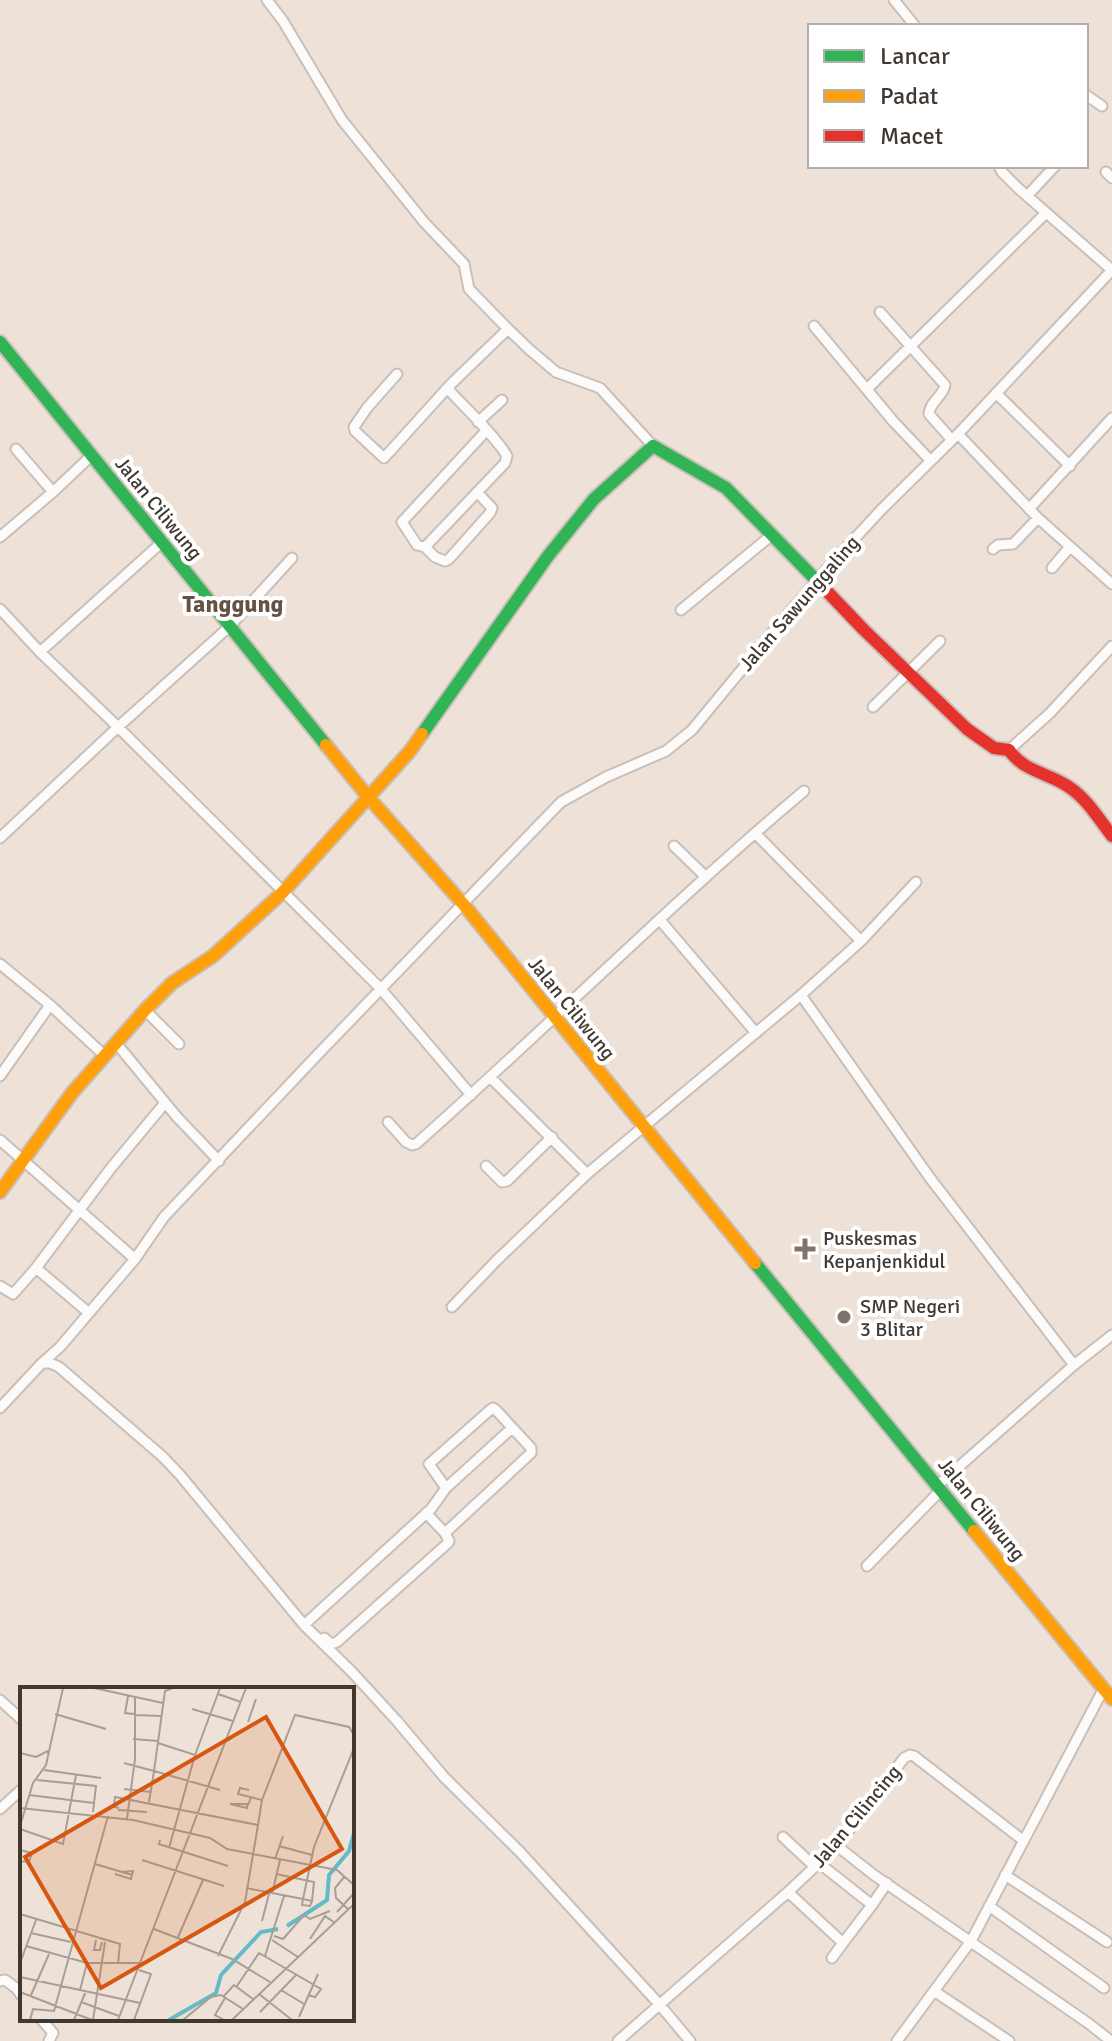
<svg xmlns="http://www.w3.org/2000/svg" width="1112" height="2041" viewBox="0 0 1112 2041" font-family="Signika,sans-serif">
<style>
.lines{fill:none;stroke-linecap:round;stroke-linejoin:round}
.street-casing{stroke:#c9bfb8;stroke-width:13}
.fast-casing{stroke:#c9bfb8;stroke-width:16}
.slow-casing{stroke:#c9bfb8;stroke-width:16}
.jam-casing{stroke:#c9bfb8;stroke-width:16}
.street{stroke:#fcfbf9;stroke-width:9}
.fast{stroke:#30b455;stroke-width:12}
.slow{stroke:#ff9f0a;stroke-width:12}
.jam{stroke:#e5322d;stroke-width:12}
.poi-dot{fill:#7d746b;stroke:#fff;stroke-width:3}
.labels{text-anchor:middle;stroke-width:8;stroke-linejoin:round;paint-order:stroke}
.street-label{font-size:20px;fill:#403831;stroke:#fff}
.poi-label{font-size:20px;fill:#403831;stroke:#fff;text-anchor:start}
.quarter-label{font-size:24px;font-weight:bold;fill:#655243;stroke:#fff}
.inset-river{fill:none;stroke:#64bac6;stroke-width:4}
.inset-road{fill:none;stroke:#a89e95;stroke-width:2}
.view{fill:#d75610;fill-opacity:0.15;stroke:#d75610;stroke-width:4}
.inset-edge{fill:none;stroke:#403831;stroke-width:4}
</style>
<rect width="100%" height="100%" fill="#eee2d8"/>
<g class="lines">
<defs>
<path id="street" d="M267,0L283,21L342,120L424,222L464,264L469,289L508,329
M894,0L915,26
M1086,95L1102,106
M999,166L1002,172L1019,189L1112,270
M1106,172L1112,178
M1027,196L1055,166
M880,312L945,385C943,397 930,401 929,414L952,440
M814,326L893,421L930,460
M397,374L367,408L354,427L355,431L384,458L450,385L508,329L530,350L556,372L600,388L653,446
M447,388C465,408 494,434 507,456L505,463L425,547L417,545L402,522L486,431
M867,389L1046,213
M996,393L1070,466
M478,422L502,400
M958,434L1038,518L1112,584
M16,449L53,492
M1029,509L1112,418
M0,537L53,492L91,456
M425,547L435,557L445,561L449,559L490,513L492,508L477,492
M993,549L998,545L1013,544L1038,518
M1052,568L1069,548
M0,609L40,652L118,727L381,989L471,1095
M681,610L773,534
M40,652L161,543
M873,707L940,641
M1009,750L1050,713L1112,646
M755,833L861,941
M0,838L118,727L229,627L292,558
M674,846L706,877
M660,920L756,1033
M0,964L50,1005L104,1055
M801,995L930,1178L1074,1365
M145,1010L179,1044
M116,1043L177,1117L219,1161
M0,1076L50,1005
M490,1077L587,1174
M388,1122L406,1142L412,1145L416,1144C547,1028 671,903 804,791
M0,1140L135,1259
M486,1166L502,1182L507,1181L552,1137
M0,1286L13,1294L36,1268
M452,1307L496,1261L587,1174L801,995L861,941L916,882
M89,1313L36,1268L111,1168L165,1103
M42,1363H50L59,1367L163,1457L180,1475L304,1625L352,1672L397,1721L444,1777L520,1852L659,2004L690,2041
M0,1408L42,1363L60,1347L135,1259L164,1217L323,1049L561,802L606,777L666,751L692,730L776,628L833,562L881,510L958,434L1112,270
M937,1486L1074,1365L1112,1335
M445,1533L531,1453V1448L496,1410L493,1408L490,1410L429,1464L446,1488
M867,1566L941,1490
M304,1625L431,1509L446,1488L512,1428
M324,1638L331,1644L337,1642L448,1543L449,1541L445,1533L426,1513
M0,1700L22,1720
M0,1809L22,1789
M783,1837L815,1867
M837,1846L874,1875L1088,2023L1111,2041
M1005,1875L1107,1942
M788,1892L843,1943L872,1905L819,1863
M872,1905L887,1883
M989,1906L1104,1988
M832,1958L843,1943
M0,1981L5,1980L16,1988L22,1996
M934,1991L1009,2041
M41,2019L53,2033L49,2041
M618,2041L788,1892L837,1846L904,1758L910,1755L914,1756L1024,1841
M897,2041L971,1941L1104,1688"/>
<path id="fast" d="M0,342L326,745
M422,734L548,556L594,499L653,446L726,488L821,585
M755,1263L974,1531"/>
<path id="slow" d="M326,745L369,798L464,905L755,1263
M0,1192L72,1093L145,1010L172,983L213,956L283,892L410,751L422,734
M974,1531L1112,1699"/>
<path id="jam" d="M821,585L863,629L967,729L994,748L1009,750C1024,772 1049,773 1069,787C1087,799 1099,819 1112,836"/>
</defs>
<use href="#street" class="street-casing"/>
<use href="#fast" class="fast-casing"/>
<use href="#slow" class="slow-casing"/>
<use href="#jam" class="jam-casing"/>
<use href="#street" class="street"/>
<use href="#fast" class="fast"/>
<use href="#slow" class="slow"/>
<use href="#jam" class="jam"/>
</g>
<g class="poi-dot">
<path d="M801 1237h8v8h8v8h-8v8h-8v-8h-8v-8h8z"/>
<circle cx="844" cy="1317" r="8"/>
</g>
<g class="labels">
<g class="street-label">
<text transform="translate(159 508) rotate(51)" y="7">Jalan Ciliwung</text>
<text transform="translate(799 603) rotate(-49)" y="7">Jalan Sawunggaling</text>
<text transform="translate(572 1008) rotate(51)" y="7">Jalan Ciliwung</text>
<text transform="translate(982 1509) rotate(51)" y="7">Jalan Ciliwung</text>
<text transform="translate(856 1816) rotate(-50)" y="7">Jalan Cilincing</text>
</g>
<g class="poi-label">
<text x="823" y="1245">Puskesmas<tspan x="823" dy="23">Kepanjenkidul</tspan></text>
<text x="860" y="1313">SMP Negeri<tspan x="860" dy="23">3 Blitar</tspan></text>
</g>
<g class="quarter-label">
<text x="233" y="612">Tanggung</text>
</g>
</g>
<g transform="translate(20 1687)">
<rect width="334" height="334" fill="#eee2d8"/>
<path class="inset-river" d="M267,239L307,213L309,188L329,164L334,146M149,333L196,306L201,288L241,245L258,242"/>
<path class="inset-road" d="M74,1L143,16M153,1L145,4L134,84L200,103M198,7L221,15M108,9L105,26L114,27M172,22L213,34M35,27L86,42M114,28L141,29M228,35L236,12M113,52L138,54M138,56L175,68L200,1M0,66L16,70L30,63M104,76L134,84L129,115M24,83L81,91M17,93L76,99L73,125M104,102L131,105M229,103L220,101L218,107L242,113L238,138M9,108L74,116M242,113L275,28L329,40L334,48M228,117H210L227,121V120L228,117L229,116L231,110M0,121L113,133L190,151L207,162L317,183L334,198M99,121L94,120L95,110L238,138L225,215L198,269M98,123L127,125M107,132L115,72V11M0,139L13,96L26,78L43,1M0,142L43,157L56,88M140,153L139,157L208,179M259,159L292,168M149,161L175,68M0,163L12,166L9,175L0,174M255,172L263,149M122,173L204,199M75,177L112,188M95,187L111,192L113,184L101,185M256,187L294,195L292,214L283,212L282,218L290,219L292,214M325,189L315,201L316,211L329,223M226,201L283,212L294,160L334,61M252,207L260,173M317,225L334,206M0,227L100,257L98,277M242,234L249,207M134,242L212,272L250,295M11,246L51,255M254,249L263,252L284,228L290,232L310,224M158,250L183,193M290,252L305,229L315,236M76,253L74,263H80L82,255M252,253L278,270M6,259L67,276H121M245,269L264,209M0,276L16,233M0,290L120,316M217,299L239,266L301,302L295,310L288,308M60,303L67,276M261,303L284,317M0,305L72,333M239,307L272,333M11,308L29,267M203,310L214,298L233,312M61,315L99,329M240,325L277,287M279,330L298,287M10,333L13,322L34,324L88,129M54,333L66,304M73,333L85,255M98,333L226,1M114,333L131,287L119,283M163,333L191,310L201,308L223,322M204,333L195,328L205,311M212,333L334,217"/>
<path class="view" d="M246,30L322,162L81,301L5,170Z"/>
<rect width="334" height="334" class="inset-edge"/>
</g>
<rect x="808" y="24" width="280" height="144" fill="#ffffff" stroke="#b3afad" stroke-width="2"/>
<rect x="824" y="50" width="40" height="12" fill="#30b455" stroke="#b3afad" stroke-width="2"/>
<text x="880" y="64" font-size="24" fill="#403831">Lancar</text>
<rect x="824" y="90" width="40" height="12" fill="#ff9f0a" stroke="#b3afad" stroke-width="2"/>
<text x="880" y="104" font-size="24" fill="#403831">Padat</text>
<rect x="824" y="130" width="40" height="12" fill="#e5322d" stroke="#b3afad" stroke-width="2"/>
<text x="880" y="144" font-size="24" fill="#403831">Macet</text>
</svg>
